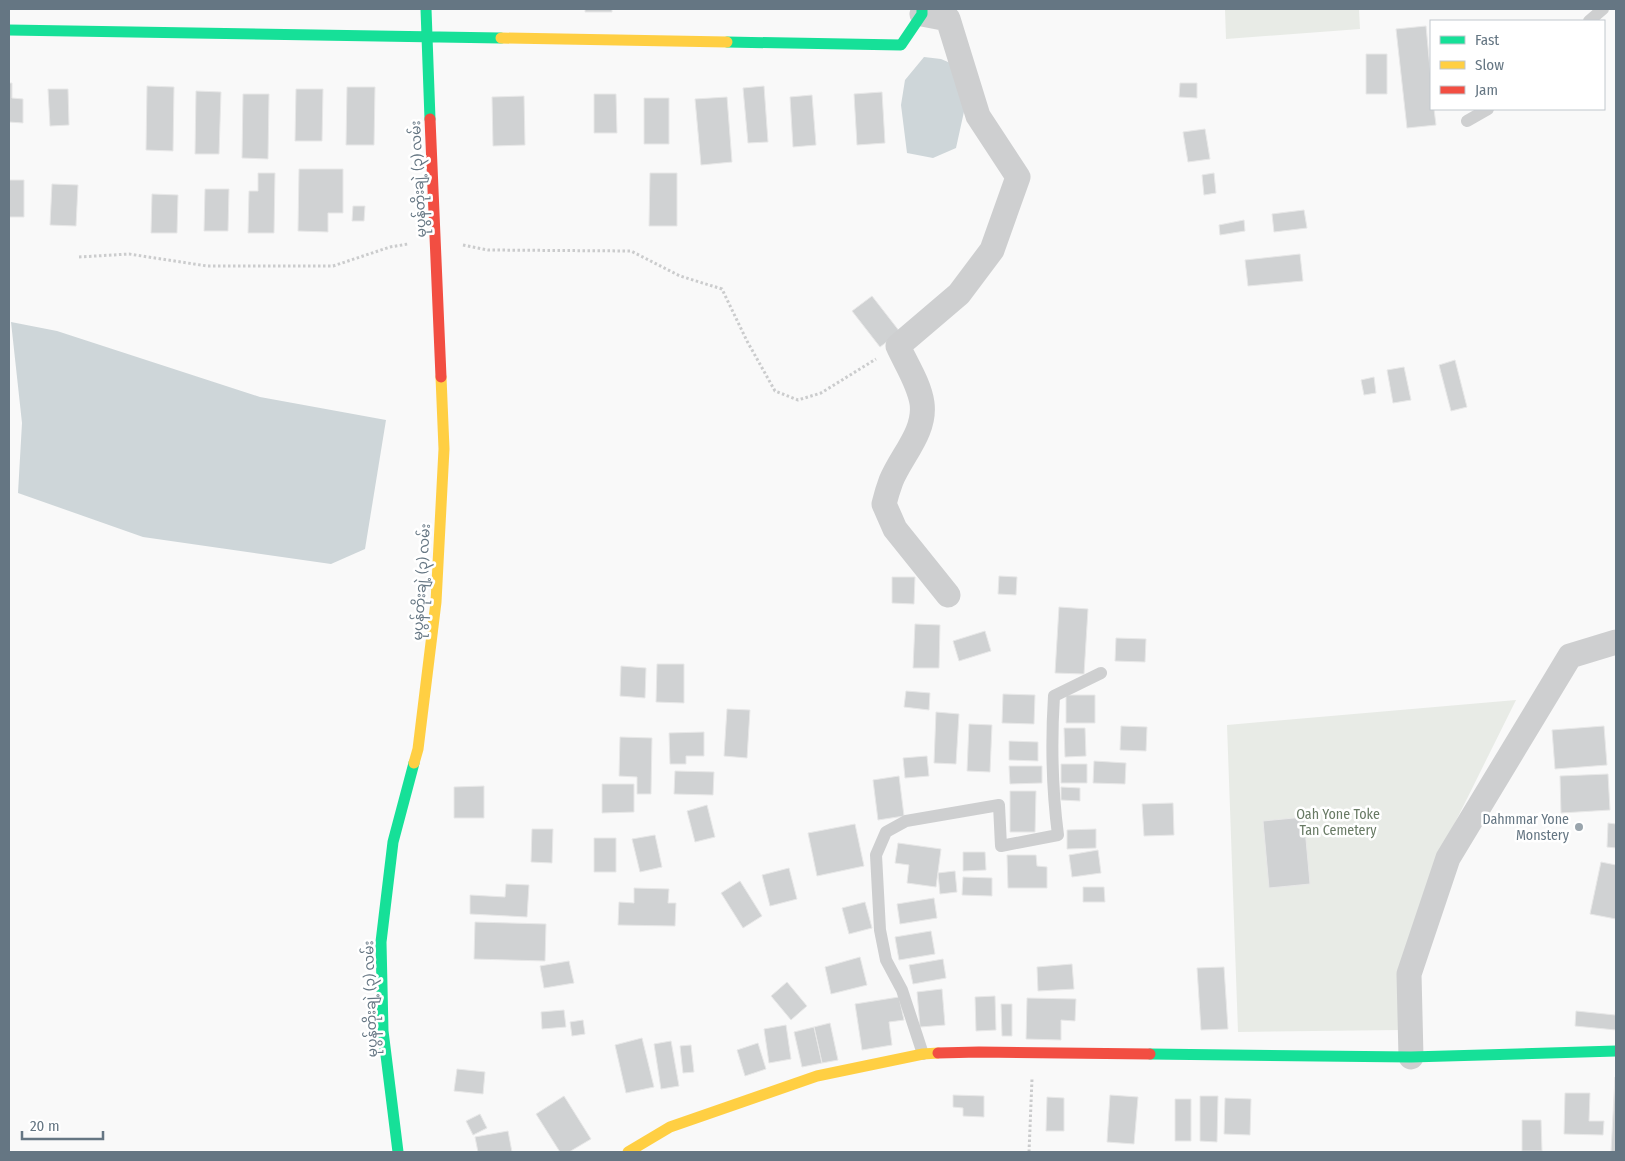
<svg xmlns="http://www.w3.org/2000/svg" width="1625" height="1161" viewBox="0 0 1625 1161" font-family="'Fira Sans Condensed','Noto Sans Myanmar',sans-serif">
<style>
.green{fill:#e8ebe6}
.water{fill:#ced6d9}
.building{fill:#d0d2d3;stroke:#e8e8e8}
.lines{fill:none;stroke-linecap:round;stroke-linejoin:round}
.path{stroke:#cbcccd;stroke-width:3;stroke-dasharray:2.5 2.5;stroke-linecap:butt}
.lane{stroke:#cecfd0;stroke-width:12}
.street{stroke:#cecfd0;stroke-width:25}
.fast{stroke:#16e098;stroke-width:11}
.slow{stroke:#ffcf43;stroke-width:11}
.jam{stroke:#f24e42;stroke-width:11}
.poi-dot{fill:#99a4ac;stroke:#fff;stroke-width:2}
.labels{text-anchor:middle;stroke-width:5;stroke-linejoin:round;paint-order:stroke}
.street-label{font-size:14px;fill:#657683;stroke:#fff}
.park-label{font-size:14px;fill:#687a64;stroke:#fff}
.poi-label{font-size:14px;fill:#657683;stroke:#fff;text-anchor:end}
</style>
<rect width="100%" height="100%" fill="#f9f9f9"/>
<path class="green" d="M1225,9H1359L1360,29L1226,39Z
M1516,700L1442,849L1401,1030L1238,1032L1227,725Z"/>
<path class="water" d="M924,57L941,59L955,65L965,107L956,148L933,158L907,153L901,105L905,80Z
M11,322L57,331L260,397L386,420L365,549L331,564L143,537L18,493L22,423Z"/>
<path class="building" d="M585,9H612V12H585Z
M1426,26L1431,79V109H1434L1436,125L1407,128L1396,29Z
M1366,54H1387V94H1366Z
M9,83H12V98L23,99V123L9,122Z
M1180,83H1197V98L1179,97Z
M147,86L174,87L173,151L146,150Z
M764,86L768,142L748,143L743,88Z
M347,87H375L374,145H346Z
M48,89H68L69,125L50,126Z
M296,89H323L322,141H295Z
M196,91L221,92L219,154H195Z
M882,92L885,143L857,145L854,94Z
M243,94H269L268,159L242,158Z
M594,94H616L617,133H594Z
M812,95L816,145L793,147L790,97Z
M524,96L525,145L493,146L492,97Z
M727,97L732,162L701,165L695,99Z
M644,98H669V144H644Z
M1205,129L1210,159L1188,162L1183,132Z
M299,169H343V213H328V232L298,231Z
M258,173H275L274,233H248L249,191H258Z
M650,173H677V226H649Z
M1214,173L1216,193L1204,195L1202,175Z
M9,180H24V217H9Z
M52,184L78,185L76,226L50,225Z
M205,189H229L228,231H204Z
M152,194L178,195L177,233H151Z
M353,206H365L364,221H352Z
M1304,210L1307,228L1274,232L1272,214Z
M1244,220L1245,231L1220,235L1219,225Z
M1300,254L1303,281L1248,286L1245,260Z
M872,296L900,332L880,347L852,311Z
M1455,360L1467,407L1451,411L1439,365Z
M1404,367L1411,400L1393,403L1387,370Z
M1374,377L1376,393L1364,395L1361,380Z
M999,576L1017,577L1016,595L998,594Z
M892,577H915L914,604L892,603Z
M1059,607L1088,609L1084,674L1055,673Z
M915,624L940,625L939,668H913Z
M985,631L991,651L959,661L953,641Z
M1116,638L1146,639L1145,662L1115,661Z
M657,664H684V703L656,702Z
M621,666L646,668L645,698L620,696Z
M906,691L930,693L929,710L904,707Z
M1003,694L1035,695L1034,724L1002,723Z
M1066,695H1095V723H1066Z
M727,709L750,710L747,758L724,756Z
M936,712L959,714L956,764L934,763Z
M969,724L992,725L990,772L967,771Z
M1121,726L1147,727L1146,751L1120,750Z
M1604,726L1607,765L1555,769L1552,730Z
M1064,728H1085L1086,756L1065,757Z
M704,732V756H686V764H670L669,733Z
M620,737L652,738L651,794H637V777L619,776Z
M1009,741L1038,742V761L1009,760Z
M927,756L929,776L905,778L903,758Z
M1094,761L1126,763L1125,784L1093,783Z
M1061,764H1087V783H1061Z
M1009,766H1042V783L1010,784Z
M675,771L714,772L713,795L674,794Z
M1608,774L1610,810L1561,813L1560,776Z
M899,776L904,816L878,820L873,780Z
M602,784H634V812L602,813Z
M484,786V818H454V787Z
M1061,787L1080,788V801L1061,800Z
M1010,791H1036L1035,832H1010Z
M1173,803L1174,835L1144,836L1142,804Z
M707,805L715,837L695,842L687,811Z
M1304,817L1310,884L1269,888L1263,821Z
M1608,823L1616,824V848L1607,847Z
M855,824L864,866L817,876L808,833Z
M532,829H553L552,863L531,862Z
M1096,829V848L1067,849V830Z
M655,835L662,867L640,872L632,839Z
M594,838H616V872H594Z
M898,843L941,849L936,887L907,883L909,865L895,863Z
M1098,850L1101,873L1072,877L1069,855Z
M963,852H985L986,870L963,871Z
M1007,855H1036L1037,866L1047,867V888H1008Z
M1601,862L1616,865V919L1590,914Z
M789,868L797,899L770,906L762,875Z
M955,871L957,892L940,894L938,873Z
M963,877L992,878V896L962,895Z
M740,881L762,916L743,928L721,893Z
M506,884L529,885L527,917L470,914V895L505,897Z
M1083,887H1104L1105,902H1083Z
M634,888L669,889L668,903H676L675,926L618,925L619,902L634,903Z
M934,898L937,918L900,924L897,904Z
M865,902L872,928L849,934L842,908Z
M475,922L546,924L545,961L474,959Z
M931,931L935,954L899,960L895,937Z
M860,957L867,985L831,994L825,967Z
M943,959L946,978L913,984L909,965Z
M569,961L574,983L544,988L540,966Z
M1072,964L1074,989L1038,991L1037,967Z
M1224,967L1228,1029L1201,1030L1197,968Z
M787,982L807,1006L791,1020L771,996Z
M942,989L945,1025L920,1027L917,992Z
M995,996L996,1030L976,1031L975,997Z
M899,997L904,1020L889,1022L892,1045L862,1050L855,1004Z
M1027,998L1076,999L1075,1021L1061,1020V1040L1026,1039Z
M1001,1004H1012V1036H1002Z
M1616,1007V1030L1575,1026L1576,1011L1615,1015Z
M564,1010L566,1027L542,1029L541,1012Z
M583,1020L585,1034L572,1036L570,1022Z
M830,1023L838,1060L822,1063L814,1027Z
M786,1025L791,1059L769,1063L764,1029Z
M814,1027L822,1063L802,1067L794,1032Z
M642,1038L654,1087L626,1093L615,1045Z
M671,1041L679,1086L661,1089L654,1044Z
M758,1043L766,1069L745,1076L737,1050Z
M691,1045L694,1072L683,1073L680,1046Z
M457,1069L485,1072L483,1094L454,1091Z
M1615,1077L1616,1152H1611Z
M1565,1093H1590L1589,1121H1604L1603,1135L1564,1134Z
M953,1095L984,1096V1117L963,1116V1108L953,1107Z
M1110,1095L1138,1097L1134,1144L1107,1142Z
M564,1096L591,1139L569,1152H560L536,1114Z
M1200,1096H1218L1217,1142L1200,1141Z
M1047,1097L1064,1098V1131H1046Z
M1225,1098L1251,1099L1250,1135L1224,1134Z
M1175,1099H1191V1141H1175Z
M480,1114L487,1128L473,1135L466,1121Z
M1522,1120H1541L1542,1151H1522Z
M508,1131L512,1152H478L475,1137Z"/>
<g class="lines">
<path class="path" d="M463,245L488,250L631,251L680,276L722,289L747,341L775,391L798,400L821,393L876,359
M79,257L129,254L207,266H333L390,247L408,244
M1029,1152L1032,1079"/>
<path class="lane" d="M1589,21L1603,9
M1467,121L1488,109
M923,1054L902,990L886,960L880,930L876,855L886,832L906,821L999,805L1001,846L1058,835C1052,789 1051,743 1054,696L1101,673"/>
<path class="street" d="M922,14L948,19L978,116L1018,177L992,250L959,294L898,346C906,364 919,383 922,403C926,432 901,456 891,481C888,489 886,496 884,504L895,529L948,595
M1411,1057L1409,974L1448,858L1570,656L1616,642"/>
<path class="fast" d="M426,9L430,119
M9,30L501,38
M727,42L901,45L922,14V9
M1150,1054L1411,1057L1616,1051
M398,1152L383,1031L381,942L393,842L414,763"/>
<path class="slow" d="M501,38L727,42
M414,763L418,749L436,602L444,449L441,377
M628,1152L670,1127L817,1076L923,1054L938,1053"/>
<path class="jam" d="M430,119L441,377
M938,1053L979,1052L1150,1054"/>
</g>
<circle class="poi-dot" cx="1579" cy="827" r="5"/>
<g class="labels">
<g class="street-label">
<text transform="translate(418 179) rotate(-93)" y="5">မုပွန်တိုးချဲ့ (၃) လမ်း</text>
<text transform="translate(421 582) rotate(-86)" y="5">မုပွန်တိုးချဲ့ (၃) လမ်း</text>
<text transform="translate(370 999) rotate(-92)" y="5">မုပွန်တိုးချဲ့ (၃) လမ်း</text>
</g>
<g class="park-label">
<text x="1338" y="819">Oah Yone Toke<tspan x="1338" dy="16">Tan Cemetery</tspan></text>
</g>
<g class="poi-label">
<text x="1569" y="824">Dahmmar Yone<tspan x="1569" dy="16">Monstery</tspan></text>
</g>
</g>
<rect width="1625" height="1161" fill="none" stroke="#657683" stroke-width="20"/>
<rect x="1430" y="20" width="175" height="90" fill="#ffffff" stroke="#c1c8cd"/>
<rect x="1440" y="36" width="25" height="8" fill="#16e098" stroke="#c1c8cd"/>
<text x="1475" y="45" font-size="15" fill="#657683">Fast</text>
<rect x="1440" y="61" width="25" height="8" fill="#ffcf43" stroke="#c1c8cd"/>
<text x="1475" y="70" font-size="15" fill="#657683">Slow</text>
<rect x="1440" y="86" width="25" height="8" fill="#f24e42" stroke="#c1c8cd"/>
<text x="1475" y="95" font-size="15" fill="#657683">Jam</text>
<path d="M22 1131v8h81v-8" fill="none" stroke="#657683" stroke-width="2.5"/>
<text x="30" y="1131" font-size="15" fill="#657683" stroke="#ffffff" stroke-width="4" paint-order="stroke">20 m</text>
</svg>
